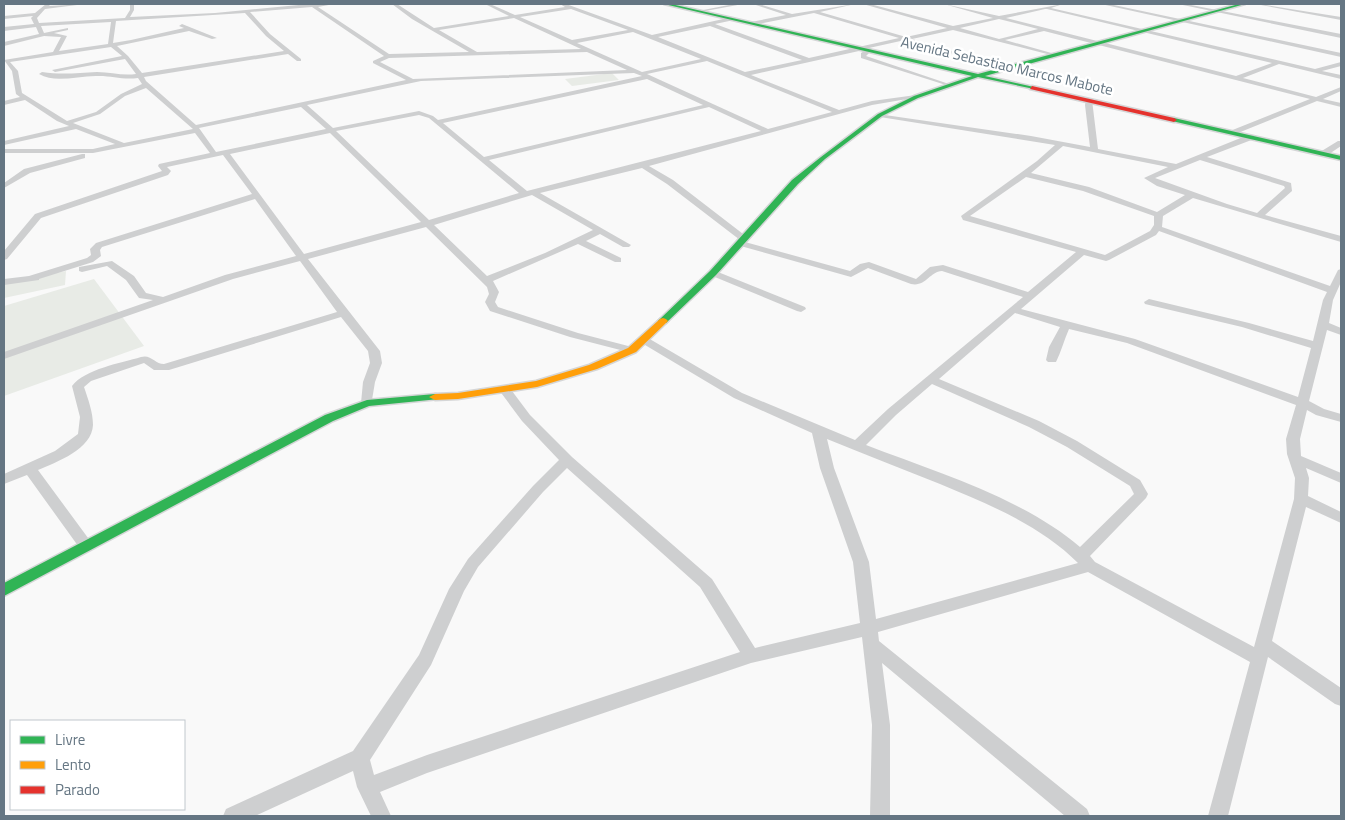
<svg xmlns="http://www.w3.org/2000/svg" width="1345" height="820" viewBox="0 0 1345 820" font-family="'Titillium Web',sans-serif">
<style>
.green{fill:#e8ebe6}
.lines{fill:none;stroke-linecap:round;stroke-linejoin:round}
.fast-casing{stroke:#d5d6d7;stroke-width:3}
.slow-casing{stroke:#d5d6d7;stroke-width:3}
.jam-casing{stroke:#d5d6d7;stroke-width:3}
.street{fill:#cecfd0;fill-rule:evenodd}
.fast{fill:#30b455;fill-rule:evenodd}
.slow{fill:#ff9f0a;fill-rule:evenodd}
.jam{fill:#e5322d;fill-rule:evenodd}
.labels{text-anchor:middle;stroke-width:5;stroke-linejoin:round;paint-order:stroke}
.far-street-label{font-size:15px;fill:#657683;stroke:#fff}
</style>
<rect width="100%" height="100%" fill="#f9f9f9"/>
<path class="green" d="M612,73L619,80L572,86L565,79Z
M66,271L65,285L4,298V284Z
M94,279L144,346L4,396V306Z"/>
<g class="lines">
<defs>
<path id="fast" d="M664,4H671L978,74L1239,4H1245L985,76L1034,87V89L978,77L918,98L882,116L825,159L798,184L716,275L666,323H660L658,321L660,319L710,271L792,180L821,157L878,114L914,96L972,76Z
M1174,118L1341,156V160L1172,121L1171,120Z
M435,394L439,395L441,397L439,399L369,406L333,421L4,596V583L325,415L367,400Z"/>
<path id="slow" d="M663,318L666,319L668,321L666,323L636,352L597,369L537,387L458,399L435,400L429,397L435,394L458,393L536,381L589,365L628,348L660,319Z"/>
<path id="jam" d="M1032,86L1174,118L1177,120L1174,122L1030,89Z"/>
</defs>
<use href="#fast" class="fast-casing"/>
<use href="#slow" class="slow-casing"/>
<use href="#jam" class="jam-casing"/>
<path class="street" d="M46,4H51L49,6L85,4L45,9L37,18L39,23L125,18L130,10V4H134V10L130,17L215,13L309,4H334L318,7L389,54L469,52L412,19L392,4H397L434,28L509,16L485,4H490L515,15L565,7L560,4H566L652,35L732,17L734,20L715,24L809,58L899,38L814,13L753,25L751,22L786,15L753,4H759L792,14L855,4L820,12L906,37L947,28L863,4H870L953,26L993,18L944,4L999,16L1063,4L1051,8L1315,69L1341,62V66L1322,71L1341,75V79L1279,64L1243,78L1316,97L1341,87V91L1323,99L1341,103V107L1317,101L1233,135L1229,133L1230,131L1310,99L1044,31L1005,40L1055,54V56L953,30L912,39L1006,67V69L905,40L869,48L872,50L866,56L949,84V86L861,58V53L868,49L751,75L839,110L872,101L916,95L919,97L872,105L649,166L673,180L747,237L749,239L745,242L850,271L860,264L869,262L916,279L930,267L943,265L1028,292L1076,252L963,220L961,216L1037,161L1055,145L880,117L877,115L878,114L1031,136L1090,147L1085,105L1086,100L1089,98L1092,100L1098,149L1176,164L1248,135H1254V139L1207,157L1291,183L1292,191L1265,215L1341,236V242L1193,198L1163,216L1162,227L1330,286L1338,270L1341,269V282L1333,300L1329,323L1341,328V335L1327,330L1309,401L1324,409L1341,414V422L1316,415L1307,410L1300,439L1301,456L1341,473V483L1306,468L1309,478L1308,496L1341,512V523L1306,507L1272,641L1341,688V706L1335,704L1268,657L1228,816H1208L1250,662L1088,572L878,632L879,641L1087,809L1090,816H1065L882,663L890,725V816H870L872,725L862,637L751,663L427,773L380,792L391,816H371L357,787L353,771L255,816H223L226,809L353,751L419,655L449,589L468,559L533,486L559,460L522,421L499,390L501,387H509L530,415L572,457L712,579L755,648L860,623L853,562L820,468L812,433L734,398L640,342L638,340L640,338H648L742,393L855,440L888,409L1023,297L942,271C929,272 926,287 911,284L868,268L851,277L737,245L735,243L740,240L667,184L642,168L540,193L631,245L629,247H623L600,234L586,241L621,258V262H615L578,244L493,281L499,292L495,302L498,307L578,333L636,348L638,350L636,352L632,353L570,337L490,311L485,302L489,294L487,287L426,227L308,259L380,351L382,363L375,382L371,406L367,407L361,403L363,382L370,363L368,351L341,317L169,370H154L144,363L91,381L84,387C88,399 93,412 93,425C92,449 57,462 38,470L91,542L94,546L91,550L86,552L81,550L27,475L4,484V474L55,451L78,434L80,417L72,386C85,369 121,363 141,357C151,354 155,364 164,364L337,312L300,261L233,279L4,359V352L153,300L139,298L126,280L107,266L82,272L79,271V267L112,261L134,276L146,293L163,297L225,275L296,256L255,199L102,247L100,250L101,256L93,262L39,279V280L4,285V279L29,276L87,258L91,255L90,249L96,243L252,194L223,155L167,167L171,171L168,175L41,218L7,259L4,260V251L35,214L162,171L158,166L159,164L210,153L195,133L93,153H4V149H93L115,144L76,129L4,145V141L69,126L57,121L25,100L4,105V101L20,97L16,94L12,71L4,60L53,52L61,37L44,36L4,46V42L39,34L36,27L4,31V27L34,24L31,18L33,16L4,19V16L35,13ZM312,7L384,56L373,61V63L406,80L196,125L146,81L144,77L288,54L297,61H301V59L270,34L250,12ZM571,9L628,30L572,40L520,17ZM1045,9H1047L1272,63L1236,76L1006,18ZM245,13L266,36L284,51L142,73L128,56L117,46L189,31L212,39L217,38L182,24L179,26L184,28L131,40L113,43L116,21ZM514,18L581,49L477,52L439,30ZM999,19L1038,29L999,39L960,28ZM111,22L108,44L59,51L67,36L54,33L68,30V28L44,33L41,26ZM710,26L802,60L745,72L658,37ZM633,32L701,59L642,72L577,43ZM111,47L122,56L52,70L55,72L125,59L136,74C122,76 111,72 97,72C78,73 61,75 42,72L39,74C56,84 79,75 99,76C113,76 123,80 138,78L142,84L121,94L96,112L67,121L22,93L18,71L10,62ZM587,52L627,70L413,79L380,62L389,58ZM707,61L832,112L768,129L647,74ZM634,73L642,76L438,120L433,116L419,111L333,128L307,105L421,81ZM647,79L703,105L484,157L443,123ZM146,88L193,129L124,143L73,123L100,114L125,96ZM301,107L326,129L216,152L199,128ZM709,107L761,131L527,191L489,160ZM419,115L429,118L519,193L429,220L336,131ZM330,133L421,222L304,254L230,154ZM1063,146L1168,167L1144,178L1157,186L1185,195L1157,212L1089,187L1031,173ZM1200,160L1284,186L1285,188L1257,213L1227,204L1155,178ZM1026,177L1083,191L1154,216V225L1150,231L1105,255L970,216ZM532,195L593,230L545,253L487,276L434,225ZM1159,231L1327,292L1323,300L1313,341L1249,323L1149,299L1144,302L1145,304L1242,327L1311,348L1298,397L1135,339L1021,309L1084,255L1106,261L1109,260L1156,235ZM1015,313L1060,327L1049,347L1046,360L1048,362H1056C1061,352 1064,340 1069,329L1127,343L1296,405L1286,439L1287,454L1295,478L1294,499L1254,647L1095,562L1090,556L1146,498L1148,494L1140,480L1077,441L1039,421L939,379ZM932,384L1029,427L1067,447L1130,486L1134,494L1080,547C1023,498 936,472 866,445L896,415ZM827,439C864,454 902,469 940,484C988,504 1040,525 1078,563L876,619L869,562L834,468ZM567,468L700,587L740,652L427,755L374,775L370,760L431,665L464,591L478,567L543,492Z
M734,4H743L700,12L698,11Z
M1101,4H1109L1341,53V57Z
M1178,4H1186L1341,34V38Z
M1259,4L1341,17V20L1261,5Z
M1338,141H1341V146L1326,156H1320V152Z
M82,154H85V158L30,173L4,188V183L24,169Z
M713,270L805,307L806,309L801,312L797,311L710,275V271Z"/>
<use href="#fast" class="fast"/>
<use href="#slow" class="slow"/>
<use href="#jam" class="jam"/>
</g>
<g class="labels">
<g class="far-street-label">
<text transform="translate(1007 66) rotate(13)" y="5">Avenida Sebastiao Marcos Mabote</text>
</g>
</g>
<rect width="1345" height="820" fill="none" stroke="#657683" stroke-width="10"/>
<rect x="10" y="720" width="175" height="90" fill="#ffffff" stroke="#c1c8cd"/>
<rect x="20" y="736" width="25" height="8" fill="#30b455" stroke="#c1c8cd"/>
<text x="55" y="745" font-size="15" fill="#657683">Livre</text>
<rect x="20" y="761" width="25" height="8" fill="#ff9f0a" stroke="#c1c8cd"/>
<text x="55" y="770" font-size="15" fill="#657683">Lento</text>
<rect x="20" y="786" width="25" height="8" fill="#e5322d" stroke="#c1c8cd"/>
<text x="55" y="795" font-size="15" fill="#657683">Parado</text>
</svg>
